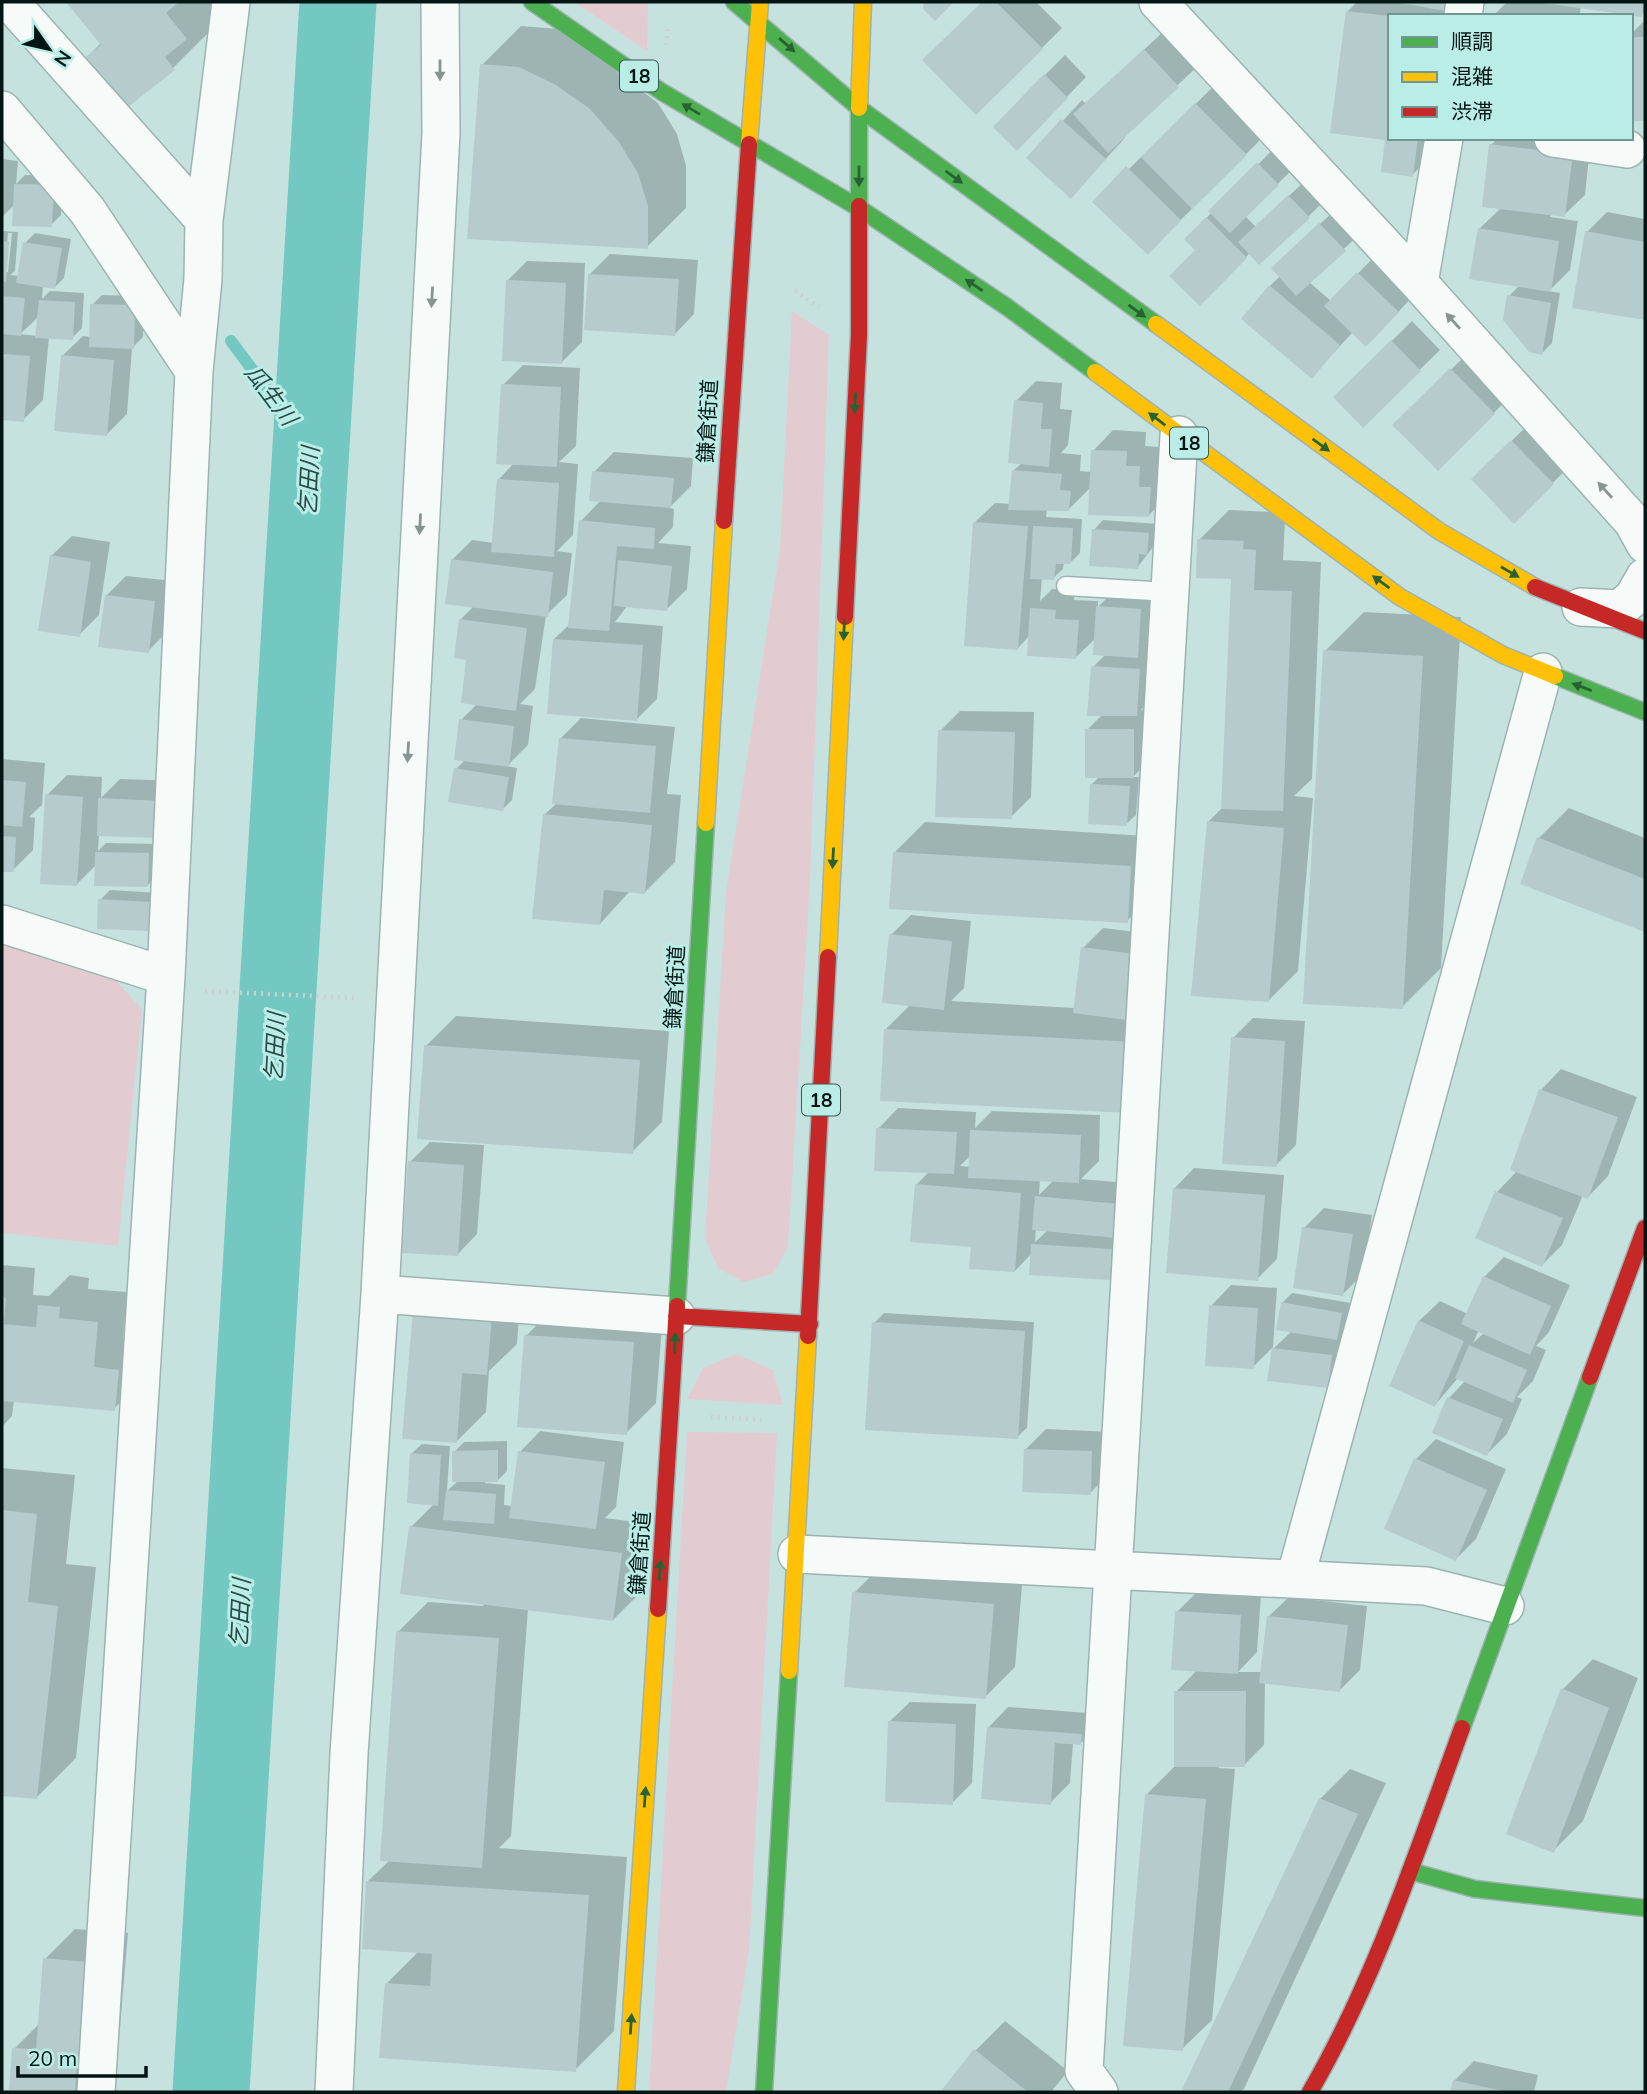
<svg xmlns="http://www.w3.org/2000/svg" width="1647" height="2094" viewBox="0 0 1647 2094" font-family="Mulish,'Noto Sans JP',sans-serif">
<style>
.green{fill:#e3ccd1}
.shadow{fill:#0003;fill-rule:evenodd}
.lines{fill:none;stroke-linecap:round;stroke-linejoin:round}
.stream{stroke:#73c8c1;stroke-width:12}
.river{stroke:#73c8c1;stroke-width:77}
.building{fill:#b6cbcc}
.lane-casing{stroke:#9db3b0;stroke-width:21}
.street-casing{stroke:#9db3b0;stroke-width:40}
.fast-casing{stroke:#9db3b0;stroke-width:19}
.slow-casing{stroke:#9db3b0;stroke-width:19}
.jam-casing{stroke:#9db3b0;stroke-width:19}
.path{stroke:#c9d1d1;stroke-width:4.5;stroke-dasharray:2 5;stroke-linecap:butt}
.lane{stroke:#f6fbfa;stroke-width:18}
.street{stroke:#f6fbfa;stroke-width:37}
.fast{stroke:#4caf50;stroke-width:16}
.slow{stroke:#ffc107;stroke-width:16}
.jam{stroke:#c62828;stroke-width:16}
.oneway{fill:#286232}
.oneway2{fill:#899492}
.labels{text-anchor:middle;stroke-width:6;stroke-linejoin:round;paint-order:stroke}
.shield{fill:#bbede7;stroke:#3b5653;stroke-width:2}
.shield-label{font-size:19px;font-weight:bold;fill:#041614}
.street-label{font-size:21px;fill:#041614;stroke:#bbede7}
.water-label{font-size:23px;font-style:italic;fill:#294a47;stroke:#bbede7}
</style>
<rect width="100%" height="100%" fill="#c6e2df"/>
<path class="green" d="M574,2H648L647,51Z
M792,311L829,335L810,882L788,1247L773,1274L743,1282L718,1268L705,1238L726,892L780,549Z
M2,943L109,973L142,1009L118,1246L2,1233Z
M736,1354L773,1370L783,1405L687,1399L703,1368Z
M687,1432L777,1433L749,1951L726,2092H649Z"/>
<path class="shadow" d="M69,2H222L227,14L173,68L84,60L101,43Z
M984,2H1036L1062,28L976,113L925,60Z
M1357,2H1460L1458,16H1390V138H1443L1442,145L1412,175L1387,138L1347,12Z
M1507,2H1645V11L1641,15L1581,7L1579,16H1493Z
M1645,20V120L1631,119V34Z
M521,26L559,29L658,103L677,134L686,166V208L647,247L482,65Z
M1165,30L1198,66L1123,136L1125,138L1071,196L1029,158L1082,100L1086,104Z
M1065,55L1086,77L1037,128L1045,75Z
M1216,84L1266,134L1168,233L1095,202Z
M1498,138H1591L1585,195L1564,215L1551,213L1550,217L1578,221L1570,270L1549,291L1560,293L1552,343L1542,353L1509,296L1519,286L1479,229L1501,208L1491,145Z
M1278,144L1298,164L1245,216L1256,227L1309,177L1328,197L1308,217L1250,253L1200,304L1198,250L1186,239Z
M2,159L18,161L16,184L25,175L62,176L61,215L51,225L15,204L2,217Z
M1341,205L1364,230L1309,282L1331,301L1378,253L1418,291L1386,325L1353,332L1312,376L1270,286L1280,276L1293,248Z
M1607,212L1645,219V318L1574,306L1587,232Z
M2,231L18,232L15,271L10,275L19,276L25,243L35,233L71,239L64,278L55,287L43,285L42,299L50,291L84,293L82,328L72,338L49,337L43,400L23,420L2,418ZM8,233H12L8,272H5ZM39,316L37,336L20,334L30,325Z
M610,254L698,260L694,314L674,335L590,274Z
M527,261L585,263L582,342L562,362L507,281Z
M102,295L144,296L143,337L132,348L127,414L107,434L62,356L83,336L91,337L92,305Z
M1412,321L1440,350L1363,425L1335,397Z
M1471,350L1514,393L1438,468L1395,425Z
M523,365L580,368L576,446L559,462L578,464L573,535L557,551L572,553L567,595L546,615L535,689L520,704L533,706L528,745L507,766L517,768L512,800L503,809L456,769L465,760L461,720L477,704L460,620L474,606L452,560L472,540L494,543L498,480L514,463L503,385Z
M1036,381L1062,383L1060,409L1072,410L1068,445L1061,453L1081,455L1080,471L1092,472L1093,451L1113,430L1146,432L1145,446L1159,447L1158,468H1170L1169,495L1149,515L1091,487L1068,510L1047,509L1046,517L1082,519L1080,553L1070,563L1064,562L1063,569L1053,578H1042L1040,601L1052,589L1075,590L1074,600L1098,601V607L1118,587L1161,590L1158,636L1146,648L1159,649L1157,694L1141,710H1153V756L1133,777H1139L1136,815L1126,824L1092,784L1100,776L1087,730L1103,714L1093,667L1105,655L1096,638L1076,657L1030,635L1018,648L974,523L995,503L1011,504L1014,470L1022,463L1016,401Z
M1532,421L1573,463L1514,521L1493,459Z
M614,452L693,458L691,486L669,508L674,509L673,527L658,543L691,546L687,589L667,609L628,605L615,622L663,626L657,699L637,719L554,639L571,623L581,521L601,500L594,472Z
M1229,510L1273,512L1285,520L1283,560L1321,562L1312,779L1294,796L1313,798L1298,971L1268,1001L1209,821L1223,807L1232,578L1199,540Z
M1103,520L1158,524L1156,543L1137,568L1094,530Z
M72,536L110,542L99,615L79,635L51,556Z
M126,576L174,581L168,631L148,651L106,596Z
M1364,612L1461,617L1441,968L1402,1007L1325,651Z
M960,711L1034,712L1031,797L1011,817L940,731Z
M581,718L675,727L667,794L681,795L675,862L645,892L630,891L600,924L544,815L557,803L560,739Z
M2,759L45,763L42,805L29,817L35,818L33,850L13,870H2Z
M67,775L102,777L101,798L120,779L181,781L180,816L99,834L98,851L106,843L158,844L157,875L148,885L96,865L77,884L47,795Z
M1569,808L1645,838V930L1522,883L1539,838Z
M925,822L1161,837L1157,891L1127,921L895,852Z
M110,890L160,893L158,920L148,930L100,900Z
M911,915L971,921L964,988L951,1001L1075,1008L1083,948L1103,928L1161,935L1159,1082L886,1029L910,1005L891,935Z
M456,1016L669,1031L662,1122L632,1152L426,1046Z
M1253,1018L1305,1021L1296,1145L1276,1165L1233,1038Z
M1561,1069L1637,1097L1608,1176L1588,1197L1583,1195L1562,1245L1542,1265L1477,1238L1497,1192L1517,1171L1512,1169L1541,1090Z
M898,1108L976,1112L975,1128L992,1111L1100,1115L1099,1161L1081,1179L1139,1184L1130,1258L1109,1279L1032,1253L1015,1271L973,1245L916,1185L929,1172L878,1129ZM971,1155V1167L960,1166ZM1040,1179L1054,1180L1039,1195ZM1036,1228L1048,1230L1035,1242Z
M430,1142L484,1145L477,1234L457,1255L410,1162Z
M1194,1168L1284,1175L1277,1259L1257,1279L1174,1189Z
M1324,1208L1372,1215L1363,1274L1343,1294L1304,1228Z
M1504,1257L1570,1285L1549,1332L1536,1346L1546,1350L1533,1381L1517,1397L1522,1399L1507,1434L1487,1454L1434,1432L1449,1398L1465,1381L1458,1378L1435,1405L1419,1321L1440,1301L1468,1314L1484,1277ZM1479,1330L1484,1333L1473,1343Z
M2,1265L35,1268L33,1295L49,1296L70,1275L89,1278L88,1289L127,1292L123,1338L148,1340L144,1379L114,1409L14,1400L12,1416L2,1427Z
M1231,1285L1277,1288L1273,1347L1253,1367L1211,1306Z
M521,1287L517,1344L489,1371L486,1412L456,1442L414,1311Z
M1292,1293L1351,1303L1347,1328L1341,1334L1351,1335L1347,1366L1327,1386L1273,1349L1292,1331L1282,1303Z
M556,1306L663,1313L656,1403L626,1433L526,1336Z
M884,1313L1034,1322L1027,1428L1017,1437L874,1323Z
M1046,1429L1112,1432L1110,1473L1090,1493L1025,1450Z
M540,1431L624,1442L616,1507L605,1518L651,1524L643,1590L613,1620L528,1609L511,1836L499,1848L627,1857L614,2031L575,2070L386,1984L419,1951L368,1881L390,1860L398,1632L428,1602L484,1606L411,1527L434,1504L412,1453L422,1444L450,1446L447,1491L458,1481L454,1452L464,1442L507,1441V1471L498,1480H485V1483L505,1485L504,1505L512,1506L520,1452Z
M1436,1439L1506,1469L1476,1539L1456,1559L1386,1529L1416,1459Z
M2,1468L75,1475L66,1564L96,1567L76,1758L37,1797L2,1794Z
M884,1563L1023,1574L1015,1667L985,1697L854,1593Z
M1197,1592L1261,1595L1257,1652L1238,1672H1262L1268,1617L1289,1597L1367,1606L1360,1670L1340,1690L1265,1682L1264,1745L1244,1765H1219V1768L1235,1769L1212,2020L1182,2049L1147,1794L1175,1766L1176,1692L1197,1670L1177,1612Z
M1593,1659L1638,1678L1583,1821L1553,1851L1563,1689Z
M910,1702L976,1704L972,1783L952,1803L889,1722Z
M1008,1707L1101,1714V1723L1080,1744L1073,1743L1070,1783L1050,1803L988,1728Z
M1350,1769L1386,1783L1244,2089L1240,2092H1183L1320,1799Z
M75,1929L128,1933L120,2027L105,2042L101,2092H10L14,2049L40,2023L45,1959Z
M1005,2021L1068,2071L1051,2092H942L975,2051Z
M1474,2061L1538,2075L1534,2092H1451L1454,2081Z"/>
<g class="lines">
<path class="stream" d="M231,341L311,448"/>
<path class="river" d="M211,2092L338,2"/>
</g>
<path class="building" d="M66,2H179L166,13L187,39L165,57L175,70L123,111L82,60L101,45Z
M924,2H954L935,21L923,9Z
M982,2H996L1043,49L976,115L922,60Z
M1395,2H1447L1446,11Z
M1537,2H1644L1642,17Z
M1346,11L1390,16V138H1418L1413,177L1381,172L1385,140L1330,133Z
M1631,37H1645V121H1631Z
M1144,49L1179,87L1108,153L1073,114Z
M480,64L519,67L556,85L590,109L619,142L638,173L648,206V249L467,239Z
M1044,74L1068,98L1017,151L993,127Z
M1195,103L1247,155L1192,209L1141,157Z
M1061,119L1106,159L1071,199L1026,158Z
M1489,144L1573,154L1565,217L1482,207Z
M1257,162L1279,185L1230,233L1208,211Z
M1126,166L1181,220L1148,255L1092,202Z
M14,184L54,185L52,227L12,226Z
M1288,195L1310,218L1259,265L1238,242Z
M1206,217L1247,258L1200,306L1169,276L1195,250L1184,239Z
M1319,223L1346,251L1296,296L1271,268Z
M1478,228L1559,241L1551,292L1469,279Z
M1585,231L1645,242V320L1572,308Z
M2,241L9,242L6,282H2Z
M23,242L62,248L55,289L16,283Z
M1357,272L1399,312L1366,347L1324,306Z
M588,274L679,279L675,336L584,330Z
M506,280L566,283L562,364L502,361Z
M1269,285L1340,345L1312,379L1241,319Z
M1507,295L1551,303L1542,355L1529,352L1503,320Z
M2,296L25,298L21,336L2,334Z
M39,300L75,302L73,340L35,338Z
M90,304L135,305L134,349L89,347Z
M1391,340L1421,371L1363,428L1333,397Z
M2,354L30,356L24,422L2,420Z
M61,355L114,360L107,436L54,431Z
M1450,368L1495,414L1438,471L1392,425Z
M501,384L561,387L557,467L496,464Z
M1014,400L1043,403L1041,429H1052L1049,467L1008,463Z
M1511,440L1554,484L1514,524L1471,479Z
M1091,450L1127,451L1126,466H1140L1139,487H1151L1149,517L1088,515Z
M1012,470L1062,474L1060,490L1071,491L1069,511L1008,510Z
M592,471L674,478L671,508L589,501Z
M497,479L559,483L554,557L491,552Z
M579,520L655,528L654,549L617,546L609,631L568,628Z
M973,522L1028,526L1018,650L964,646Z
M1033,526L1073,528L1071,564H1056L1054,580L1030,579Z
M1092,529L1149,533L1147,555L1139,554L1138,569L1089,566Z
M1197,539L1244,541L1243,549L1256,550L1254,590L1292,591L1283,811L1221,809L1231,579L1196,578Z
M50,555L91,562L80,637L38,631Z
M451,559L553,572L548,617L445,604Z
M618,560L672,566L667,611L614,606Z
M105,595L155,601L149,653L98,647Z
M1096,606L1141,609L1138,658L1093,655Z
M1030,608L1056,610L1055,619L1079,620L1076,659L1027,656Z
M459,619L527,628L516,711L461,703L466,660L454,658Z
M553,639L643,645L637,721L547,714Z
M1323,650L1423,656L1403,1009L1303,1004Z
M1091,666L1140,669L1137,716H1087Z
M459,719L514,726L509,767L454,760Z
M1085,729H1134V778H1085Z
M938,730L1015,732L1012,819L935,817Z
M559,738L656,746L650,813L552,804Z
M454,768L509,777L503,811L448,802Z
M2,780L26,782L22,827L2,825Z
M1090,784L1130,786L1127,826L1088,824Z
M45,794L83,797L77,886L40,884Z
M98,798L162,801L161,838L97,836Z
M543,814L652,825L645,894L604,890L600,925L532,919Z
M1207,821L1284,828L1269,1002L1191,996Z
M2,836L16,837L14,872H2Z
M1537,837L1645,879V932L1520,884Z
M95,852L149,853L148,887L94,886Z
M893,852L1131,866L1128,923L889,909Z
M98,899L151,902L149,931L97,929Z
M889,934L952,941L944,1010L882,1003Z
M1081,947L1142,955L1134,1021L1073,1013Z
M884,1029L1134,1042L1130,1113L880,1101Z
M1231,1037L1285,1041L1277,1167L1222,1164Z
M424,1045L640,1060L633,1154L417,1139Z
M1539,1089L1618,1117L1588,1199L1510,1170Z
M876,1128L957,1132L954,1174L874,1171Z
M970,1130L1081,1135L1079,1183L968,1178Z
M408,1161L464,1165L458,1256L402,1253Z
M915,1184L1021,1193L1015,1272L969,1269L971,1247L910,1242Z
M1173,1188L1265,1195L1258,1281L1166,1273Z
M1495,1191L1563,1218L1542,1267L1475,1238Z
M1035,1196L1119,1204L1116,1238L1032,1230Z
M1302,1227L1353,1234L1343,1296L1293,1288Z
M1031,1244L1112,1249L1110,1280L1029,1275Z
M1483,1276L1551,1306L1530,1355L1461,1324Z
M2,1297L6,1298L4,1323H2Z
M1281,1302L1342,1313L1337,1340L1276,1330Z
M38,1305L60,1307L59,1318L98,1322L94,1367L119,1370L115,1411L2,1401V1324L36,1327Z
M1209,1305L1258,1308L1254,1369L1205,1366Z
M413,1310L492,1316L487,1375L462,1373L457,1443L402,1439Z
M1418,1320L1464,1341L1435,1407L1389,1386Z
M872,1322L1025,1331L1018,1439L865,1430Z
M524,1335L634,1342L627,1435L517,1427Z
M1469,1345L1527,1370L1513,1403L1455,1378Z
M1272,1348L1332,1355L1328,1388L1267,1381Z
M1447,1397L1503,1419L1487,1456L1432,1433Z
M1024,1449L1092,1451L1091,1495L1022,1492Z
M498,1450V1482H452V1451Z
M518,1451L605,1462L596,1529L509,1518Z
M410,1453L441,1455L438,1506L407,1503Z
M1414,1458L1487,1490L1456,1561L1384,1529Z
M446,1490L496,1494L494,1524L443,1520Z
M2,1510L37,1514L28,1602L58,1606L37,1799L2,1796Z
M409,1526L622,1553L613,1621L400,1594Z
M852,1592L994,1604L986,1699L844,1687Z
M1175,1611L1241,1615L1238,1674L1171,1670Z
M1267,1616L1348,1625L1340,1692L1259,1683Z
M396,1631L499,1638L482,1868L380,1861Z
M1561,1688L1609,1708L1554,1853L1506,1834Z
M1174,1691H1246L1245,1767H1174Z
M888,1721L956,1724L953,1805L885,1802Z
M987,1727L1082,1734L1081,1745L1055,1743L1051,1805L981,1799Z
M1145,1794L1206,1799L1183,2051L1123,2046Z
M1319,1798L1358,1814L1228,2092H1181Z
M366,1881L589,1895L576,2072L379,2058L385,1983L430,1986L432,1954L362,1949Z
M43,1958L99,1963L91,2059L77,2057L75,2092H9L12,2048L36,2049Z
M974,2049L1028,2092H940Z
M1453,2080L1503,2091V2092H1450Z"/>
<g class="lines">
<defs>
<path id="lane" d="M1066,586L1170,592"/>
<path id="street" d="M10,2L204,220
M1158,2L1419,283L1633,522L1645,544
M1463,16L1465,2
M2,110L87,210L194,371
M1553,138L1627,149
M1419,283L1444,138
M1581,607L1619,609L1633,598L1645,577
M2,924L166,976
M380,1294L676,1316
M797,1554L1426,1586L1505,1606
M1295,1579L1543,672
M96,2092L166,976L194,371L203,279L204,220L231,2
M334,2092L349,1754L380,1294L441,133L440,2
M1099,2092L1084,2071L1179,435"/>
<path id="fast" d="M532,2L662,92L859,208L1007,307L1095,372
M734,2L859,108L1156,324
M859,108V206
M1555,676L1645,712
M677,1306L706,823
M1462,1728L1590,1377
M1410,1871L1475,1889L1645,1908
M764,2092L789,1671"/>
<path id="slow" d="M859,108L863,2
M749,144L760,2
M1156,324L1439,531L1535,587
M1095,372L1400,597L1503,655L1555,676
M706,823L724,521
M828,957L845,617
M789,1671L808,1336
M626,2092L658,1609"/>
<path id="jam" d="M724,521L749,144
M1535,587L1645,631
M845,617L859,335V206
M676,1316L810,1324
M808,1336L828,957
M1590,1377L1645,1228
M658,1609L677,1306
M1310,2092C1376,1978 1417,1851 1462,1728"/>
</defs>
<use href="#lane" class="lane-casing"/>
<use href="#street" class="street-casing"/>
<use href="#fast" class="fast-casing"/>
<use href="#slow" class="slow-casing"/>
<use href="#jam" class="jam-casing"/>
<path class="path" d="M666,45L668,25
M795,291L819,307
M205,991L357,998
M711,1417L765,1420"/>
<use href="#lane" class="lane"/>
<use href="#street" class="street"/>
<use href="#fast" class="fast"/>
<use href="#slow" class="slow"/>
<use href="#jam" class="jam"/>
</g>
<defs><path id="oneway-solid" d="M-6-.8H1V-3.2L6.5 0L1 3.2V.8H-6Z" transform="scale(1.75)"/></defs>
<g class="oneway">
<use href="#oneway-solid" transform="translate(787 45) rotate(41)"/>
<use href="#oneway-solid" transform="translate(691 109) rotate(-149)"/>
<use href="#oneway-solid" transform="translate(859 176) rotate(90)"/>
<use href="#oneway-solid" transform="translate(954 177) rotate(36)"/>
<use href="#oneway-solid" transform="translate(974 285) rotate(-146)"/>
<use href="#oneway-solid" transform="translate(1137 311) rotate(36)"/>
<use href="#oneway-solid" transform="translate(855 403) rotate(93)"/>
<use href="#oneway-solid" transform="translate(1157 419) rotate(-143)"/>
<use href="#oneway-solid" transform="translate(1321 445) rotate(36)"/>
<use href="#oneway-solid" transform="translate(1510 572) rotate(30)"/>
<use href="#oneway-solid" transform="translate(1381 582) rotate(-144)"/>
<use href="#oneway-solid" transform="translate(844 630) rotate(93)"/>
<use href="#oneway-solid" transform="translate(1582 687) rotate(-159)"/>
<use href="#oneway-solid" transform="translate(833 858) rotate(93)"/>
<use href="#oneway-solid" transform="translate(675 1343) rotate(-87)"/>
<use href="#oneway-solid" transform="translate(660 1570) rotate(-86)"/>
<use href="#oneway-solid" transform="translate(645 1797) rotate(-86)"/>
<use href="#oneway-solid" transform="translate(631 2024) rotate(-86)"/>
</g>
<g class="oneway2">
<use href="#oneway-solid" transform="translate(440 70) rotate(90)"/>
<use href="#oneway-solid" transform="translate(432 297) rotate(93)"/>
<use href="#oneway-solid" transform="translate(1453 321) rotate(-132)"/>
<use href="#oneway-solid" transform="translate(1605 490) rotate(-132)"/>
<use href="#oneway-solid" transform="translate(420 524) rotate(93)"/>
<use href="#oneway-solid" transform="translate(408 752) rotate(93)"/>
</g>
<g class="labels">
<g class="shield">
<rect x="620" y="60.5" width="38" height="31" rx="5"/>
<rect x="1170" y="427.5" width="38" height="31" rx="5"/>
<rect x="802" y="1084.5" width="38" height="31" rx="5"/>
</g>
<g class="shield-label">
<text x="639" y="83">18</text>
<text x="1189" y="450">18</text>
<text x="821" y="1107">18</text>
</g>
<g class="street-label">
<text transform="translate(708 421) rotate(-87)" y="7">鎌倉街道</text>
<text transform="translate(675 987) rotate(-87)" y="7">鎌倉街道</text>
<text transform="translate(640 1553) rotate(-86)" y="7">鎌倉街道</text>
</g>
<g class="water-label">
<text transform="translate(271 395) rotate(53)" y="8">瓜生川</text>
<text transform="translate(309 481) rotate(-87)" y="8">乞田川</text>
<text transform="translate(275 1047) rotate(-87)" y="8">乞田川</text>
<text transform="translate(240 1613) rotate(-87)" y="8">乞田川</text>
</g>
</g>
<rect width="1647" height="2094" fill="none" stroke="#041614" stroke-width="7"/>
<rect x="1388" y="14" width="245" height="126" fill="#bbede7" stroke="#729793" stroke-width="2"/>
<rect x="1402" y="37" width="35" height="10" fill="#4caf50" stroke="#729793" stroke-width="2"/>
<text x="1451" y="49" font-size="21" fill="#041614">順調</text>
<rect x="1402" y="72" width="35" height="10" fill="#ffc107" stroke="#729793" stroke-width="2"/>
<text x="1451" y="84" font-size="21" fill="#041614">混雑</text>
<rect x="1402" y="107" width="35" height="10" fill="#c62828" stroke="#729793" stroke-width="2"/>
<text x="1451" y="119" font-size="21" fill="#041614">渋滞</text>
<g transform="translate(49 49) rotate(124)" stroke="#bbede7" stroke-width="5" paint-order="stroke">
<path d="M0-5L12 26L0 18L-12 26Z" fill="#041614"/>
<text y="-10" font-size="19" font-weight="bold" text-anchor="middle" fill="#041614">N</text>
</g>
<path d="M18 2066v10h128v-10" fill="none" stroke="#041614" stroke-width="3.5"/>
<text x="28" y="2066" font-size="21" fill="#041614" stroke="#bbede7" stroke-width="5" paint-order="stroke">20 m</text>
</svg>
